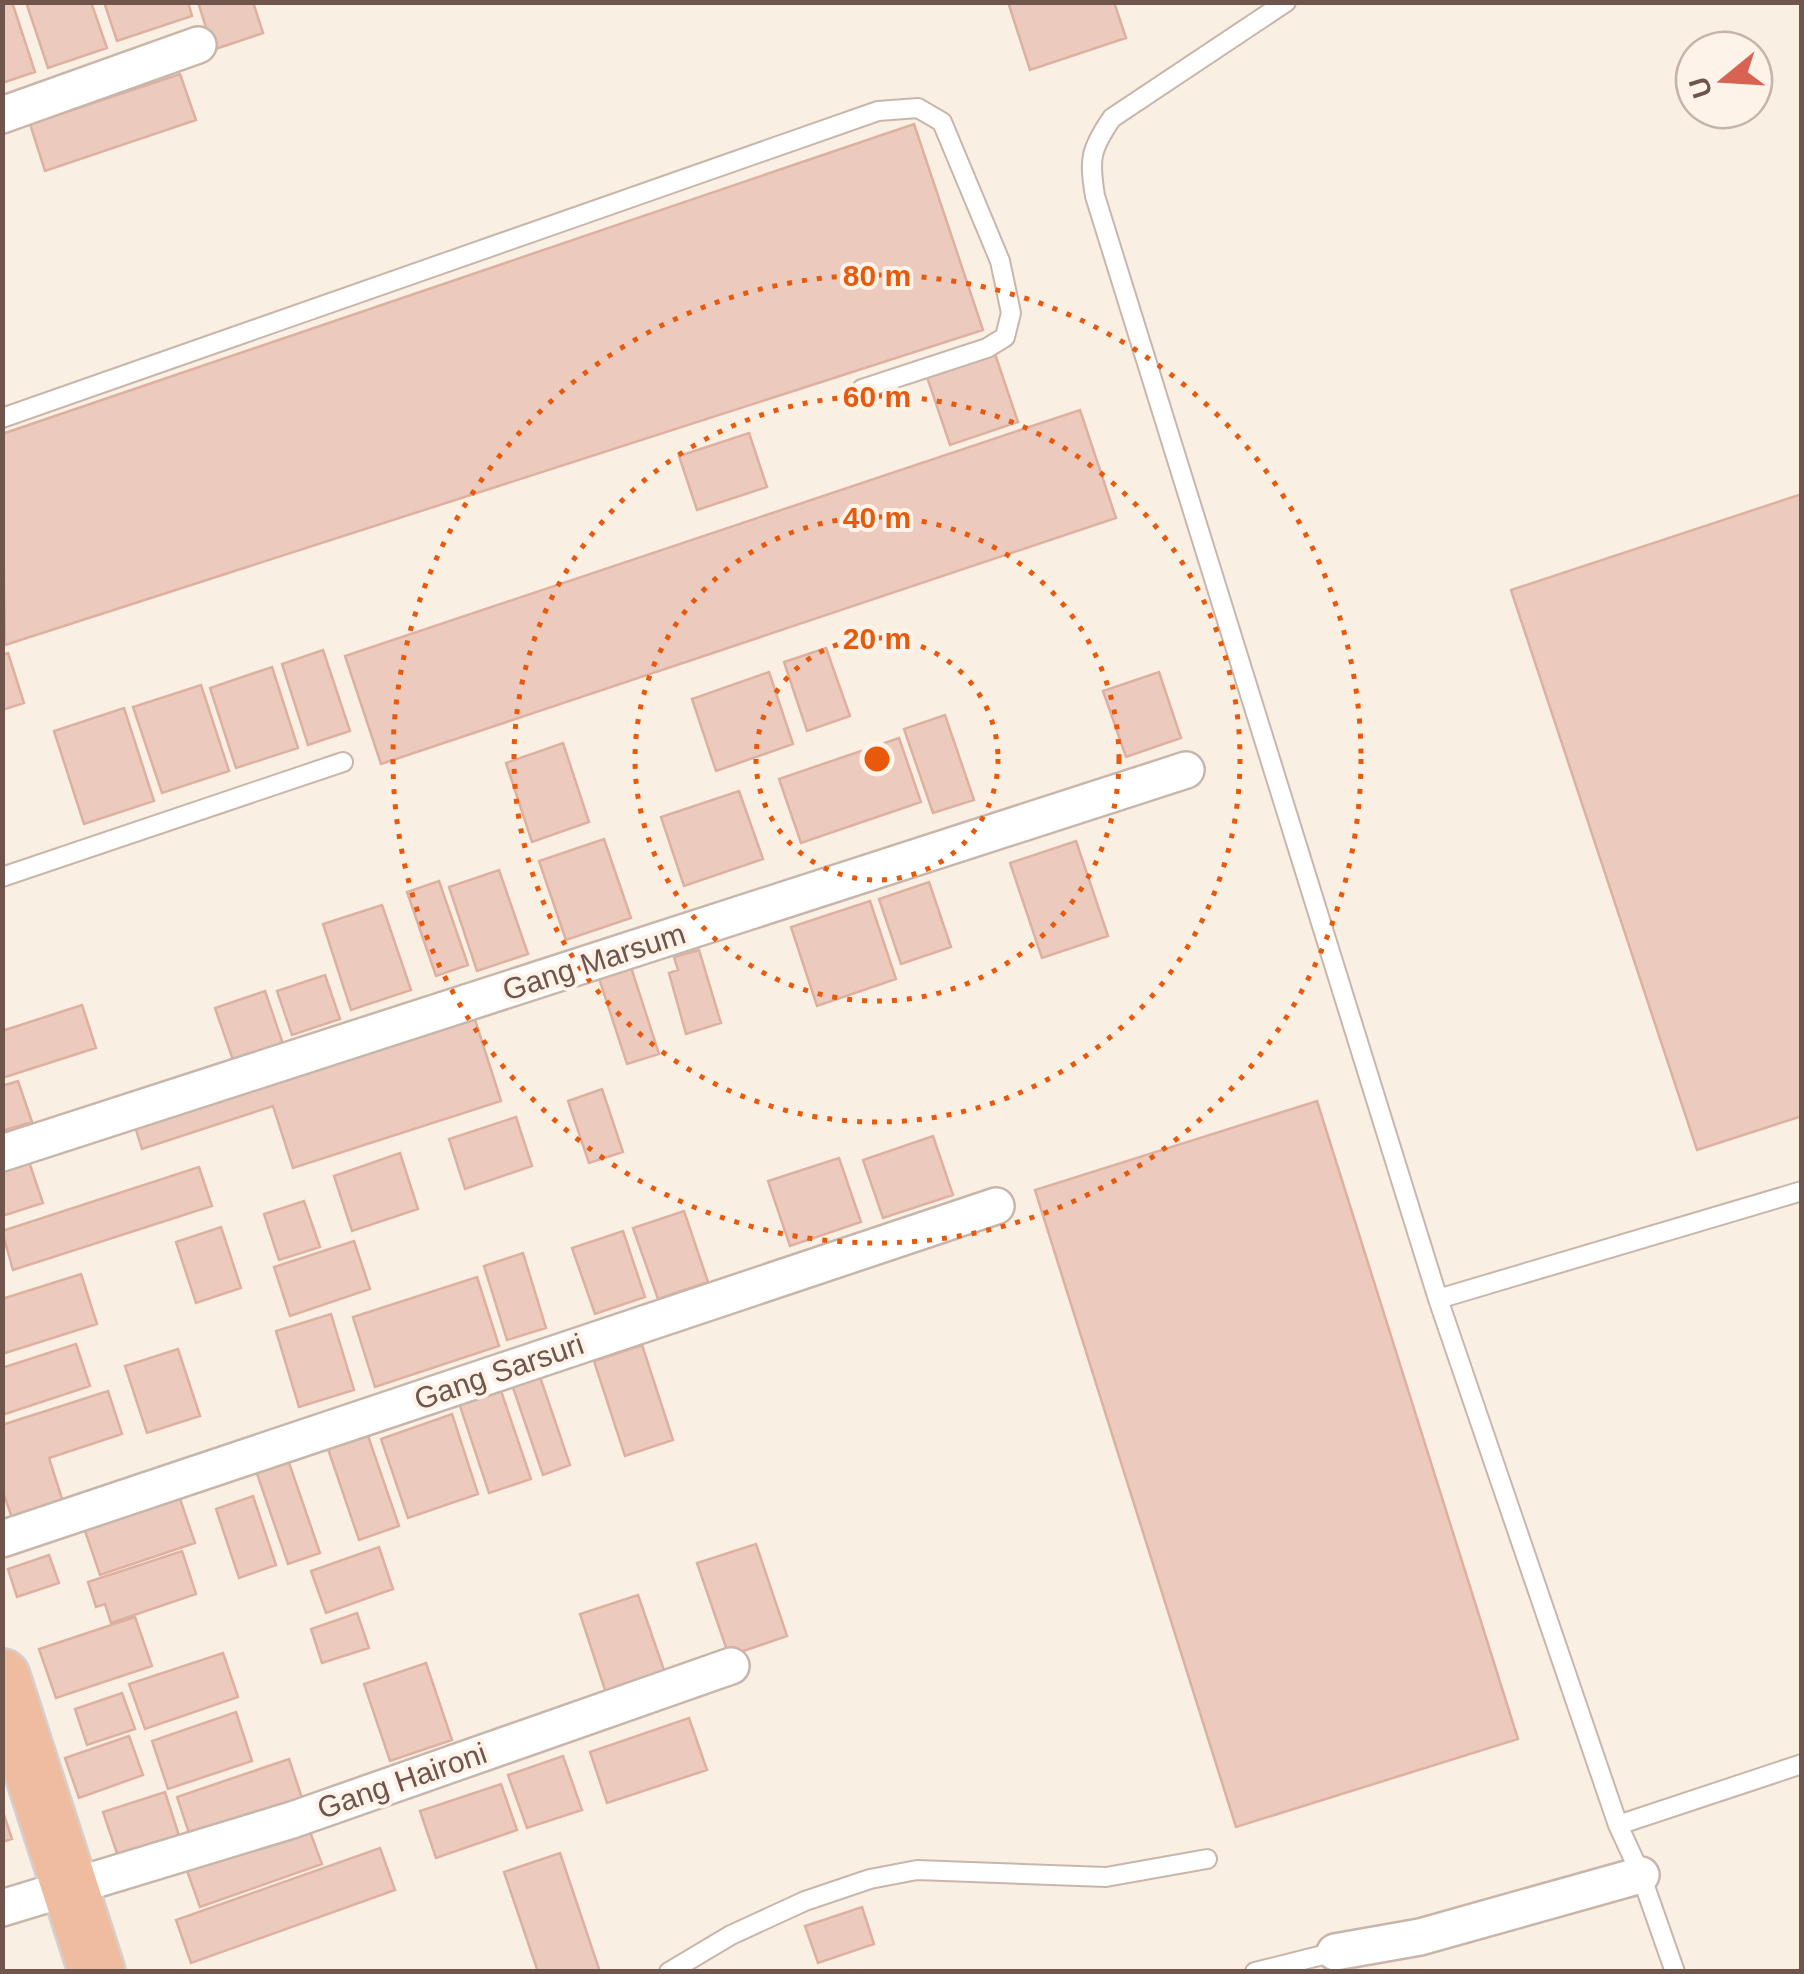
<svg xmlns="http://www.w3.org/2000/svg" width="1804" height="1974" viewBox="0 0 1804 1974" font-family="Helvetica,sans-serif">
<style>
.building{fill:#eccbbe;stroke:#ddb0a0;stroke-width:2.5}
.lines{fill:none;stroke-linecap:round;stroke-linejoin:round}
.service-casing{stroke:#c9b6ab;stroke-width:22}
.minor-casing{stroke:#c9b6ab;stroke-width:40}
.trunk-casing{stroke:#d7cfcd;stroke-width:60}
.service{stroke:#fff;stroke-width:18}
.minor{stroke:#fff;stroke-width:35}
.trunk{stroke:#f0bca0;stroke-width:55}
.ring{fill:none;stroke:#e8590c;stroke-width:5;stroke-dasharray:5 10}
.labels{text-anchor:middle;stroke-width:8;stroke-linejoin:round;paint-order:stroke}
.street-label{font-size:30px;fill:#6f554c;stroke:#fdf3e9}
.centre{fill:#e8590c;stroke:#fdf3e9;stroke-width:5}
.ring-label{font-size:30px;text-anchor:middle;font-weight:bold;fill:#e8590c;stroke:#fdf3e9;stroke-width:8;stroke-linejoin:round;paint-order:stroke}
</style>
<rect width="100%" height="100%" fill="#faefe3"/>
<path class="building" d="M12,2L35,72L2,83V3Z
M26,2H91L107,48L48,68Z
M104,2H188L192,16L117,41Z
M198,2H253L263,33L213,50Z
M1008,2H1114L1126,38L1030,70Z
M180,74L196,120L45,171L30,124Z
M914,124L983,330L5,645L2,434Z
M995,354L1018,422L950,445L927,377Z
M1080,410L1116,518L381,764L345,656Z
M749,433L767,487L697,510L679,456Z
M1802,494V1116L1697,1150L1511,590Z
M826,648L850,716L807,731L784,662Z
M323,650L350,731L308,745L282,664Z
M8,653L24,703L2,710V655Z
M272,667L298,748L236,768L210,688Z
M769,672L793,744L716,771L692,699Z
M1159,672L1181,738L1126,757L1103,691Z
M201,685L229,771L162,793L133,707Z
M124,708L154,801L84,824L54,731Z
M945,715L974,800L933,813L904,729Z
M899,738L921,802L801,843L779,779Z
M563,743L589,822L532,842L506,763Z
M739,791L763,859L684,886L661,817Z
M604,839L631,918L566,940L539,861Z
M1076,841L1108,936L1042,958L1010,863Z
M499,870L528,954L477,971L449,887Z
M439,881L468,965L436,976L407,892Z
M929,882L951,947L901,964L879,899Z
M870,901L896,979L817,1006L791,927Z
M382,905L411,990L351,1010L323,924Z
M699,950L721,1023L686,1034L669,973L678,970L674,957Z
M628,958L659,1054L627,1064L596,969Z
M325,975L340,1019L292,1035L277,991Z
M265,991L283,1044L233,1060L215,1008Z
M82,1005L96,1048L2,1078V1031Z
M471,1007L501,1101L293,1168L273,1106L142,1149L132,1117Z
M18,1081L32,1122L2,1131V1086Z
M602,1089L623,1152L589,1163L568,1101Z
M1317,1101L1518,1739L1236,1827L1035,1190Z
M516,1117L532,1166L465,1189L449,1139Z
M933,1136L953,1195L883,1218L863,1160Z
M400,1153L418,1209L352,1231L334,1176Z
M27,1156L43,1203L2,1216V1164Z
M839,1158L861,1222L790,1246L768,1181Z
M199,1167L212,1206L13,1270L2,1231Z
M304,1201L320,1247L279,1260L264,1214Z
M684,1211L708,1282L658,1299L633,1228Z
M221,1227L241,1288L196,1303L176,1242Z
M623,1231L645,1297L595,1314L572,1248Z
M354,1241L370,1289L290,1316L274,1267Z
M523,1253L546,1328L507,1340L484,1266Z
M81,1274L97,1324L2,1354V1299Z
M477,1277L499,1346L375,1387L353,1317Z
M331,1314L354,1390L299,1407L276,1331Z
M76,1344L90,1386L2,1415V1368Z
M642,1345L673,1440L625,1456L594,1361Z
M178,1349L200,1416L147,1433L125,1366Z
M537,1368L570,1465L543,1475L509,1376Z
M499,1385L531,1479L489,1493L458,1400Z
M108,1391L122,1434L49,1458L63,1502L12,1518L2,1489V1425Z
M452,1414L478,1494L408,1518L381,1439Z
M367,1433L399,1526L359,1540L327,1446Z
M286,1454L320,1553L288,1564L254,1465Z
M177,1490L195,1543L100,1575L82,1522Z
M253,1496L276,1565L239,1578L216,1509Z
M756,1544L787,1636L729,1656L697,1563Z
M379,1547L393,1589L326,1613L311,1571Z
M182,1551L196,1594L111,1623L105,1604L96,1607L88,1582Z
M49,1555L59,1583L17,1597L8,1569Z
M638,1595L666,1676L607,1696L580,1614Z
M357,1613L369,1648L322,1663L311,1629Z
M135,1617L152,1666L56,1698L39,1649Z
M223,1653L238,1697L145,1729L129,1684Z
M426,1663L452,1740L390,1761L364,1684Z
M122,1693L135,1729L87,1745L75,1709Z
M236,1712L252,1761L168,1789L152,1741Z
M689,1718L707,1770L607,1803L590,1752Z
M129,1736L143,1775L79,1798L65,1758Z
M563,1756L582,1810L527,1828L508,1775Z
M289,1759L304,1804L192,1842L177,1797Z
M501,1784L517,1830L436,1858L420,1811Z
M165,1792L181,1842L120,1862L103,1812Z
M2,1809L12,1839L2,1842Z
M306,1821L322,1864L200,1907L185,1865Z
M380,1848L395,1890L191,1963L176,1920Z
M560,1853L600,1972H538L504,1872Z
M862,1907L874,1944L818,1963L805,1926Z"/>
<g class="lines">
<defs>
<path id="service" d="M1286,2L1112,118C1090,150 1089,159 1095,196L1438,1299L1618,1825L1641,1875L1675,1972
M2,418L878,111L918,108L942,122L1000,261L1011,313L1005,337L987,348L862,389
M2,877L343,762
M1438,1299L1802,1191
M1618,1825L1802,1764
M669,1972L731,1935L805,1901L870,1879L917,1870L1106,1877L1207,1859
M1255,1972L1335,1952"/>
<path id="minor" d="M2,115L198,45
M2,1153L1186,770
M2,1539L996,1206
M2,1908L292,1820L731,1666
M1335,1952L1420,1937L1641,1875"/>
<path id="trunk" d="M2,1677L97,1972"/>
</defs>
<use href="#service" class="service-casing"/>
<use href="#minor" class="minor-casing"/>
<use href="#trunk" class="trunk-casing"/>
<use href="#service" class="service"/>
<use href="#minor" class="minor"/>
<use href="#trunk" class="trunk"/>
</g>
<g class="ring">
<circle cx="877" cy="759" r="121"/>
<circle cx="877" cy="759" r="242"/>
<circle cx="877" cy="759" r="363"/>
<circle cx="877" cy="759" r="484"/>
</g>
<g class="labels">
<g class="street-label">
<text transform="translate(594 962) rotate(-18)" y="10">Gang Marsum</text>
<text transform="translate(499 1372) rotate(-19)" y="10">Gang Sarsuri</text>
<text transform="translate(402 1781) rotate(-19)" y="10">Gang Haironi</text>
</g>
</g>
<circle cx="877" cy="759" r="15" class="centre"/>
<g class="ring-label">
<text x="877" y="286">80 m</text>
<text x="877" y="407">60 m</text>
<text x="877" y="528">40 m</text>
<text x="877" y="649">20 m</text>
</g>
<rect width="1804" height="1974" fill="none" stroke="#6f554c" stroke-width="10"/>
<g transform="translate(1724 80) rotate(252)"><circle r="48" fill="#fdf3e9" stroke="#c4b4aa" stroke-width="2.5"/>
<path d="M0-8L18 38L0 25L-18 38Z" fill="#d96353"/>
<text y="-15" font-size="28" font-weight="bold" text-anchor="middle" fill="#6f554c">U</text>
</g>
</svg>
